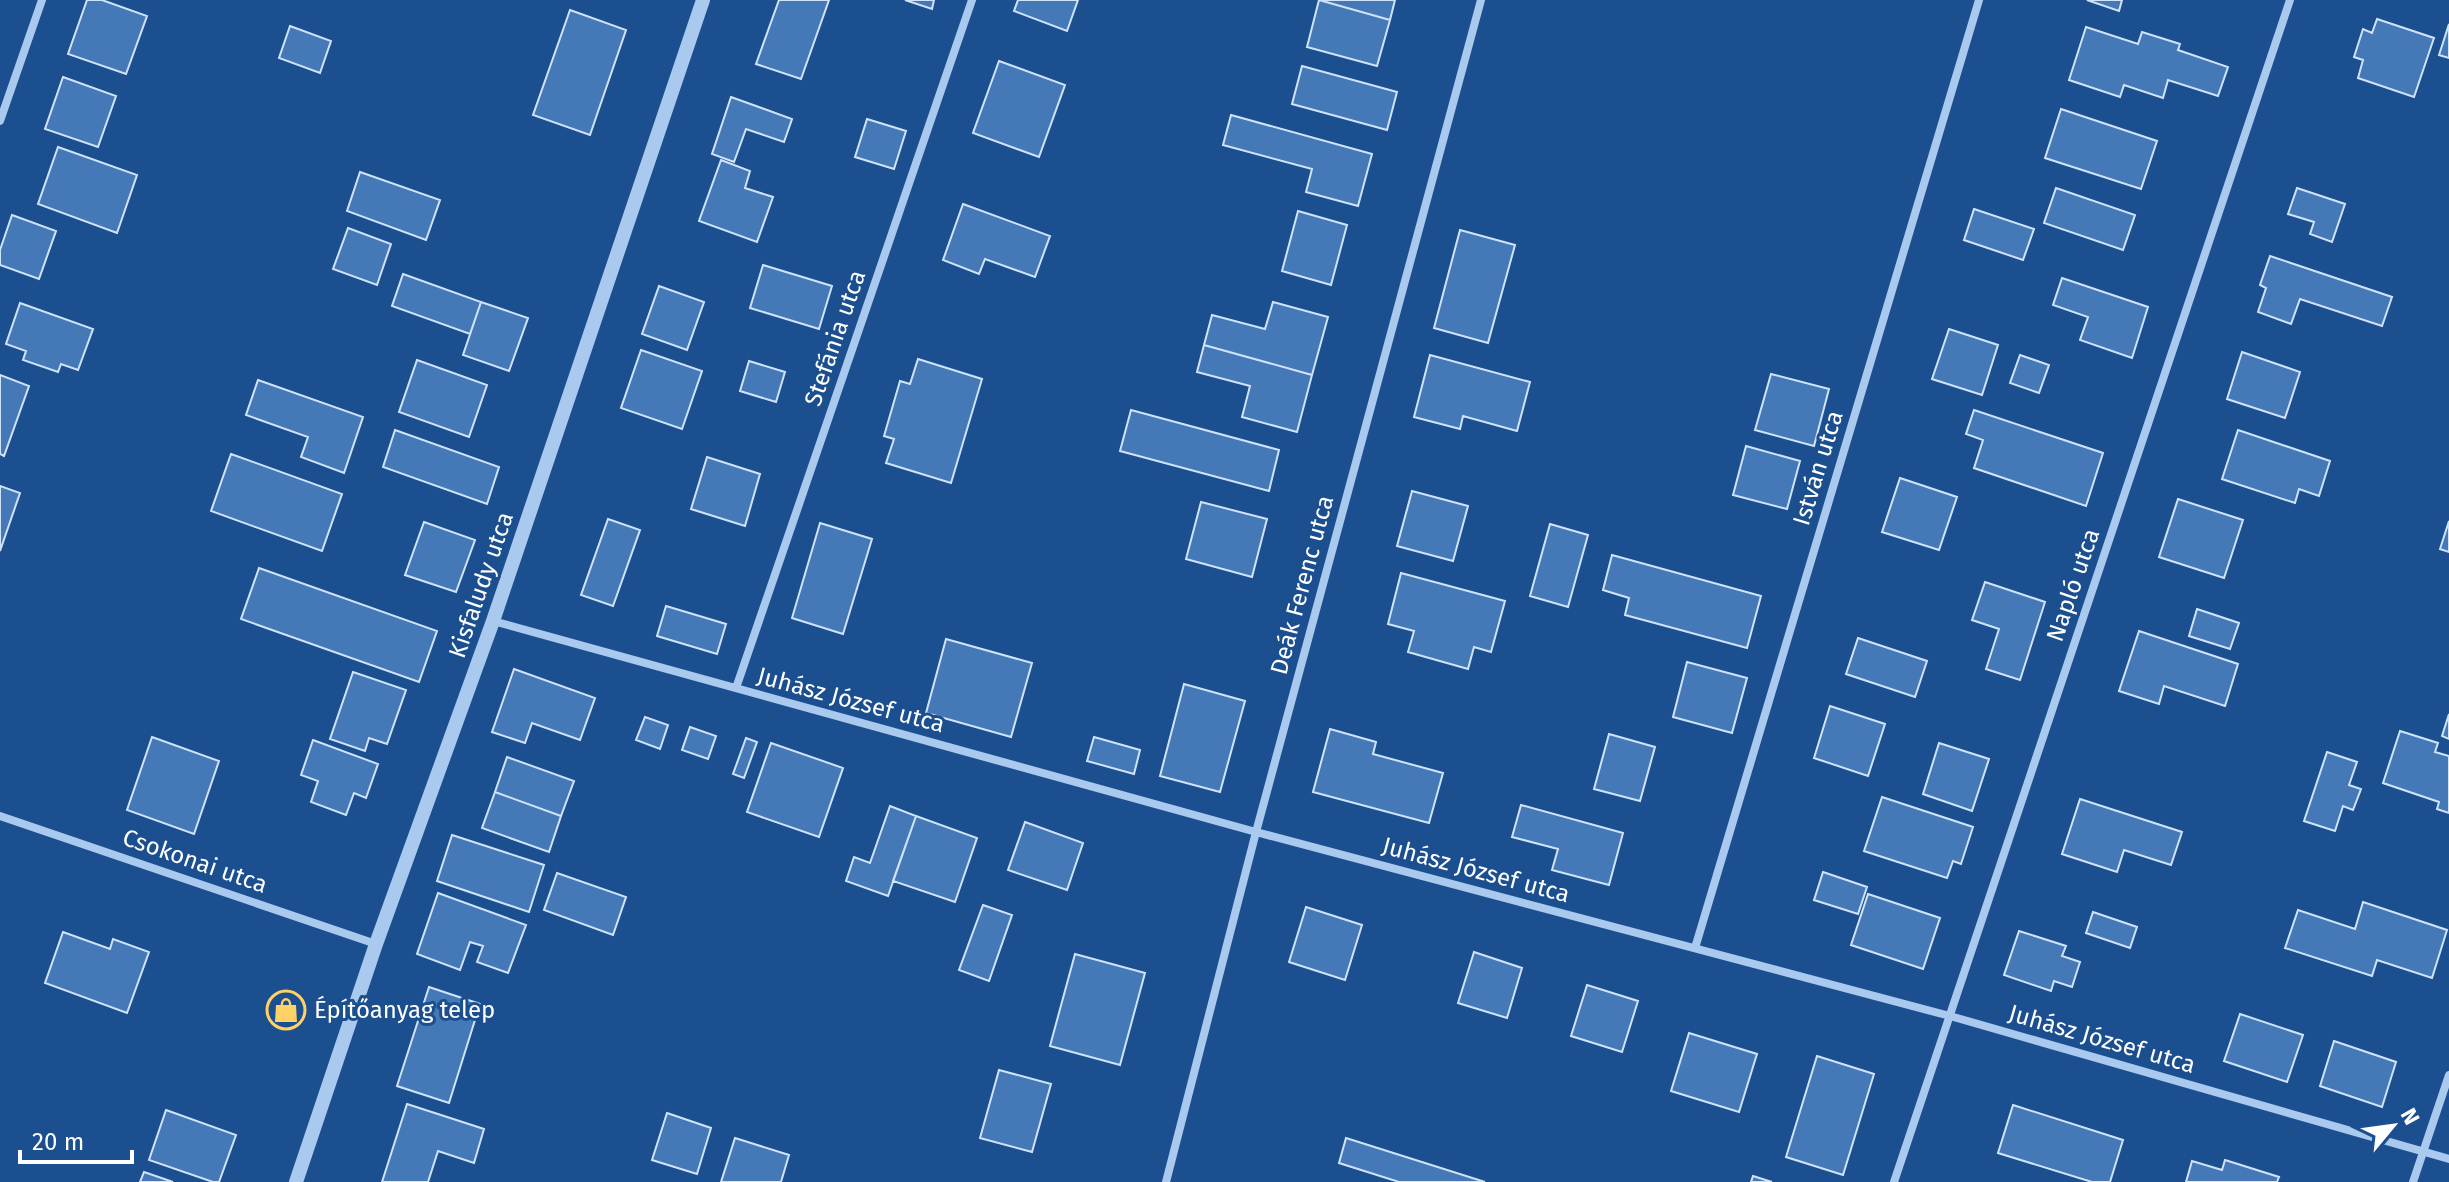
<svg xmlns="http://www.w3.org/2000/svg" width="2449" height="1182" viewBox="0 0 2449 1182" font-family="'Fira Sans',sans-serif">
<style>
.building{fill:#4478b7;stroke:#cfe3fa;stroke-width:2}
.lines{fill:none;stroke-linecap:round;stroke-linejoin:round}
.minor{stroke:#a9c9ee;stroke-width:8}
.tertiary{stroke:#a9c9ee;stroke-width:14}
.labels{text-anchor:middle;stroke-width:6;stroke-linejoin:round;paint-order:stroke}
.street-label{font-size:24px;fill:#fff;stroke:#1b4f8f}
.poi-label{font-size:24px;fill:#fff;stroke:#1b4f8f;text-anchor:start}
</style>
<rect width="100%" height="100%" fill="#1b4f8f"/>
<path class="building" d="M87,0H102L147,16L126,74L68,54Z
M779,0H829L801,79L756,64Z
M905,0H934L932,9Z
M1018,0H1078L1067,31L1014,11Z
M1319,0L1390,20L1377,66L1307,47Z
M1319,0H1395L1390,20Z
M2087,0H2122L2119,11Z
M570,10L626,30L590,135L533,115Z
M2377,19L2434,38L2414,97L2358,78L2363,60L2354,57L2363,29L2372,33Z
M2449,24V58L2439,55Z
M290,26L331,41L320,73L279,58Z
M2086,27L2138,44L2142,32L2180,44L2178,50L2228,67L2218,96L2168,80L2163,98L2124,85L2120,97L2069,80Z
M999,61L1065,85L1039,157L973,133Z
M1302,66L1397,92L1387,130L1292,104Z
M63,77L116,96L98,147L45,129Z
M731,97L792,119L784,142L746,129L734,162L712,154Z
M2061,109L2157,141L2141,189L2045,158Z
M1231,115L1372,154L1358,206L1306,192L1312,169L1223,145Z
M867,119L906,131L894,169L855,157Z
M58,147L137,175L117,233L38,204Z
M721,160L750,171L745,188L773,197L757,242L699,221Z
M360,172L440,200L426,240L347,211Z
M2056,188L2135,215L2123,250L2044,223Z
M2297,188L2345,204L2332,242L2310,234L2314,222L2288,214Z
M963,204L1050,236L1035,277L985,259L979,274L943,260Z
M1974,209L2034,229L2023,260L1964,240Z
M1298,211L1347,225L1331,285L1282,271Z
M12,215L56,231L39,279L0,265V250Z
M348,228L391,244L377,285L333,269Z
M1460,230L1515,245L1488,343L1434,328Z
M2270,256L2392,297L2382,326L2300,299L2291,324L2258,312L2266,288L2260,285Z
M763,265L832,286L819,329L750,308Z
M403,274L481,302L470,334L392,306Z
M2062,278L2148,307L2132,358L2080,340L2088,317L2053,305Z
M659,286L704,302L687,350L642,334Z
M481,302L528,318L509,371L463,355Z
M1273,302L1328,317L1312,375L1204,345L1212,315L1265,329Z
M20,303L93,329L78,370L61,364L58,372L23,360L26,351L6,344Z
M1949,329L1998,345L1982,395L1932,379Z
M1204,345L1312,375L1297,432L1242,417L1250,386L1197,372Z
M641,350L702,371L682,429L621,408Z
M2242,352L2300,372L2285,418L2227,399Z
M1430,355L1530,382L1517,431L1463,416L1460,429L1414,417Z
M2020,355L2049,365L2039,393L2010,383Z
M918,359L982,379L951,483L886,463L894,439L884,436L900,381L910,384Z
M417,360L487,385L469,437L399,412Z
M749,361L785,372L776,402L740,391Z
M1771,374L1829,389L1814,446L1755,430Z
M0,375L29,386L4,456L0,454Z
M258,380L363,417L344,473L301,457L308,437L246,415Z
M1131,410L1279,450L1269,491L1120,451Z
M1974,410L2103,453L2086,506L1974,468L1983,440L1966,434Z
M395,430L499,467L487,504L383,467Z
M2238,430L2330,461L2319,496L2299,489L2295,503L2222,479Z
M1746,446L1800,461L1787,509L1733,495Z
M231,454L342,494L322,551L211,511Z
M707,457L760,474L745,526L691,509Z
M1900,478L1957,497L1939,550L1882,532Z
M0,486L20,493L0,551Z
M1412,491L1468,506L1453,561L1397,546Z
M2178,499L2243,520L2224,578L2159,557Z
M1201,502L1267,519L1252,577L1186,559Z
M608,519L640,530L613,606L581,595Z
M2449,521V552L2440,549Z
M424,522L475,540L456,592L405,575Z
M820,523L872,539L843,634L792,618Z
M1550,524L1588,535L1568,607L1530,596Z
M1612,555L1761,596L1747,648L1625,615L1629,598L1603,590Z
M259,568L437,631L419,682L241,619Z
M1401,573L1505,601L1491,652L1474,647L1468,669L1408,652L1414,631L1388,624Z
M1985,582L2045,602L2020,680L1986,669L1999,629L1972,620Z
M666,606L726,624L717,654L657,636Z
M2197,609L2239,623L2230,649L2189,636Z
M2139,631L2238,664L2225,706L2164,686L2159,704L2119,691Z
M1858,638L1927,661L1915,697L1846,674Z
M946,639L1032,663L1011,737L926,713Z
M1687,662L1747,678L1732,733L1673,717Z
M514,669L595,698L580,740L532,723L525,743L492,732Z
M353,672L406,690L387,744L369,738L365,751L330,739Z
M1184,684L1245,701L1220,792L1160,776Z
M1830,706L1885,724L1868,776L1814,758Z
M2449,714V739L2442,736Z
M645,717L668,725L660,749L636,740Z
M690,727L716,736L708,759L682,750Z
M1330,729L1376,742L1373,754L1443,773L1429,823L1313,792Z
M2400,731L2438,743L2435,752L2449,756V813L2437,809L2439,802L2383,783Z
M1609,734L1655,747L1640,801L1594,789Z
M152,737L219,761L194,834L127,810Z
M1094,737L1140,750L1134,774L1087,761Z
M746,738L757,742L744,778L733,774Z
M313,740L378,764L366,798L354,793L346,815L311,802L318,781L301,775Z
M771,743L843,768L819,837L747,812Z
M1939,743L1989,759L1972,811L1923,794Z
M2327,752L2357,762L2349,785L2361,789L2353,810L2343,806L2335,831L2304,821Z
M507,757L574,781L561,816L495,792Z
M495,792L561,816L549,852L482,828Z
M1882,797L1973,827L1961,864L1953,861L1947,878L1864,851Z
M2080,799L2182,832L2171,865L2124,850L2117,872L2062,854Z
M1521,805L1623,833L1609,885L1552,870L1558,849L1512,837Z
M890,806L916,816L888,896L846,881L854,857L870,863Z
M916,816L977,838L955,902L893,881Z
M1025,822L1083,843L1067,890L1008,870Z
M452,835L544,865L529,912L437,881Z
M1823,872L1867,887L1858,914L1814,900Z
M557,873L626,897L613,935L544,910Z
M438,893L526,925L508,973L477,962L483,946L470,942L460,970L417,954Z
M1868,894L1940,918L1923,969L1851,945Z
M2363,902L2447,930L2432,978L2377,960L2372,976L2285,948L2298,910L2355,929Z
M983,905L1012,915L989,981L959,970Z
M1306,907L1362,925L1345,980L1289,962Z
M2093,912L2137,927L2130,948L2086,933Z
M2019,931L2066,946L2062,956L2080,962L2072,987L2054,981L2051,991L2004,975Z
M63,932L110,949L113,939L149,952L127,1013L45,983Z
M1474,952L1522,968L1507,1018L1458,1003Z
M1075,954L1145,973L1120,1065L1050,1046Z
M1587,985L1638,1001L1622,1052L1571,1036Z
M429,987L480,1004L449,1103L397,1086Z
M2240,1014L2303,1035L2287,1082L2224,1061Z
M1689,1033L1757,1054L1739,1112L1671,1091Z
M2334,1041L2396,1062L2382,1107L2320,1086Z
M1817,1056L1874,1074L1843,1175L1786,1157Z
M999,1070L1051,1084L1032,1152L980,1138Z
M407,1104L484,1129L474,1163L438,1151L428,1182H382Z
M2013,1105L2123,1140L2110,1182H2092L1998,1153Z
M166,1110L236,1135L219,1182H213L149,1160Z
M667,1113L711,1128L697,1174L652,1160Z
M735,1138L789,1155L781,1182H721Z
M1346,1138L1485,1182H1399L1339,1163Z
M2225,1160L2279,1177L2277,1182H2186L2192,1161L2222,1170Z
M144,1172L173,1182H140Z
M1753,1176L1772,1182H1751Z"/>
<g class="lines">
<path class="minor" d="M0,121L42,0
M493,621L1256,832L1950,1016L2449,1159
M736,688L972,0
M0,816L376,944
M1695,948L1979,0
M1166,1182L1256,832L1481,0
M1894,1182L2290,0
M2413,1182L2449,1075"/>
<path class="tertiary" d="M296,1182L376,944L493,621L703,0"/>
</g>
<defs>
<symbol id="shop-ring" viewBox="-11 -11 22 22"><circle r="9.5" fill="#1b4f8f" stroke="#ffd166" stroke-width="1.5"/><path d="M-5-2.5h2.3a2.7 3.5 0 0 1 5.4 0H5L5.5 6h-11ZM-1.5-2.5h3a1.5 2.3 0 0 0-3 0Z" fill="#ffd166"/></symbol>
</defs>
<g fill-rule="evenodd">
<use href="#shop-ring" x="264" y="988" width="44" height="44"/>
</g>
<g class="labels">
<g class="street-label">
<text transform="translate(835 338) rotate(-71)" y="8">Stefánia utca</text>
<text transform="translate(1818 468) rotate(-73)" y="8">István utca</text>
<text transform="translate(481 585) rotate(-71)" y="8">Kisfaludy utca</text>
<text transform="translate(1302 585) rotate(-75)" y="8">Deák Ferenc utca</text>
<text transform="translate(2073 585) rotate(-71)" y="8">Napló utca</text>
<text transform="translate(851 700) rotate(15)" y="8">Juhász József utca</text>
<text transform="translate(195 861) rotate(19)" y="8">Csokonai utca</text>
<text transform="translate(1476 870) rotate(15)" y="8">Juhász József utca</text>
<text transform="translate(2102 1039) rotate(16)" y="8">Juhász József utca</text>
</g>
<g class="poi-label">
<text x="314" y="1018">Építőanyag telep</text>
</g>
</g>
<g transform="translate(2393 1126) rotate(61)" stroke="#1b4f8f" stroke-width="6" paint-order="stroke">
<path d="M0-6L14 30L0 20L-14 30Z" fill="#ffffff"/>
<text y="-12" font-size="22" font-weight="bold" text-anchor="middle" fill="#ffffff">N</text>
</g>
<path d="M20 1150v12h112v-12" fill="none" stroke="#ffffff" stroke-width="4"/>
<text x="32" y="1150" font-size="24" fill="#ffffff" stroke="#1b4f8f" stroke-width="6" paint-order="stroke">20 m</text>
</svg>
